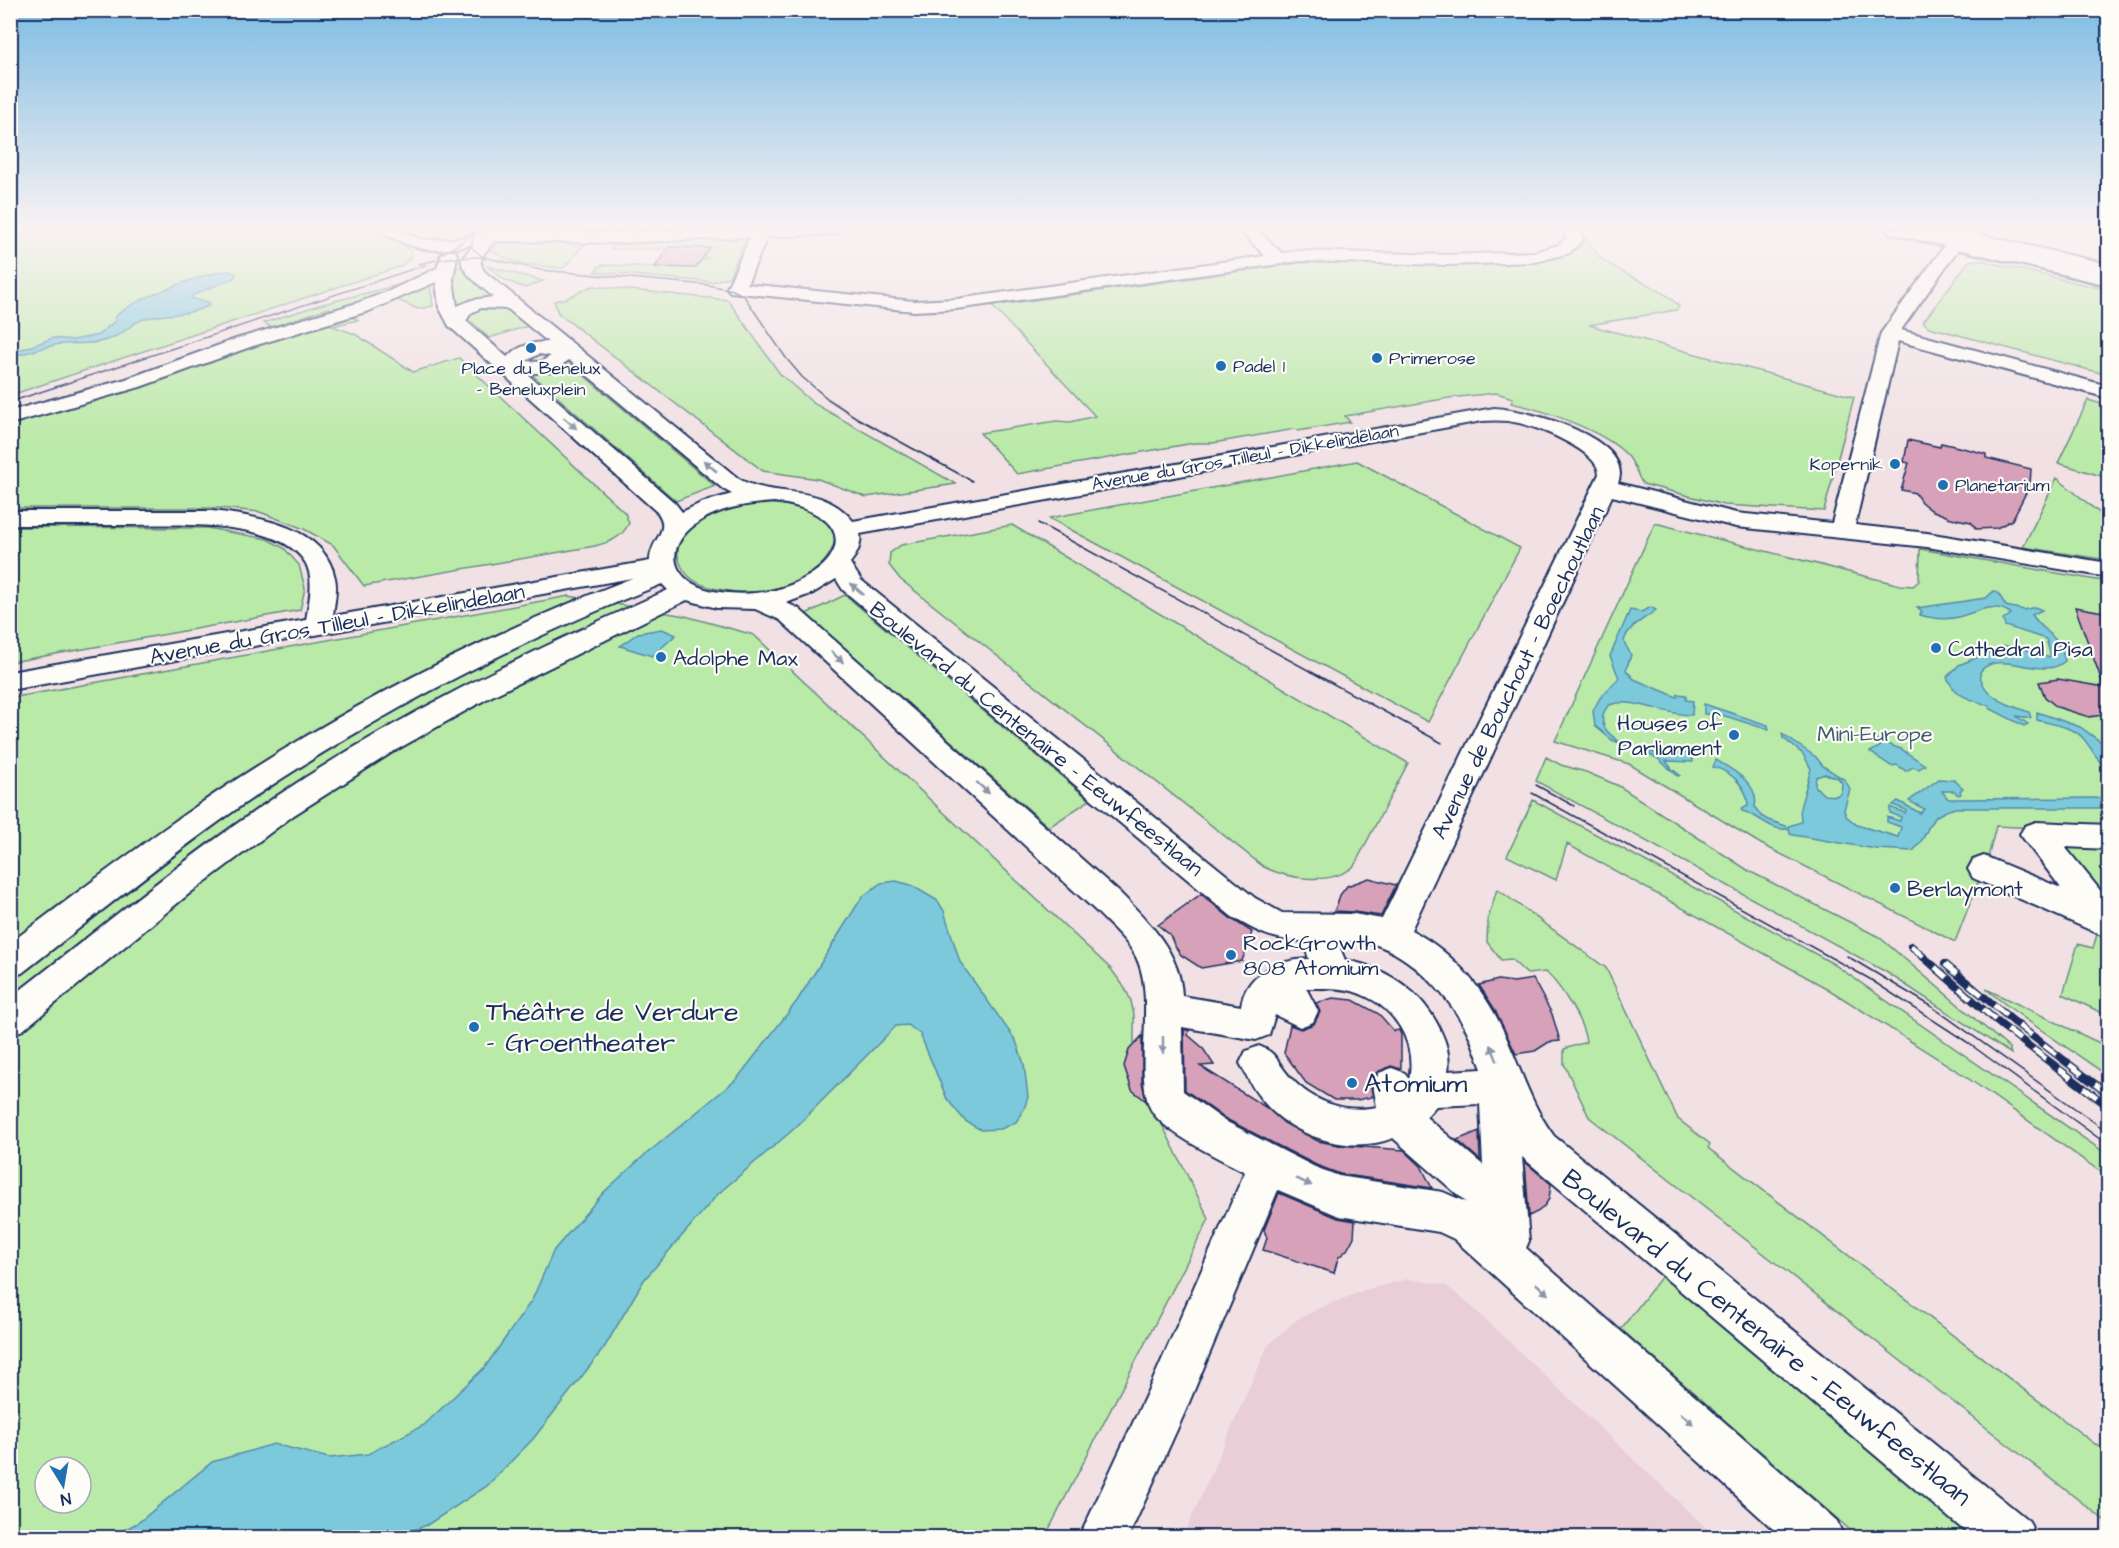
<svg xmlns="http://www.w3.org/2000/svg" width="2119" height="1548" viewBox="0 0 2119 1548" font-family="'Architects Daughter',sans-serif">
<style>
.built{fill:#e9ced7}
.green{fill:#baeaa8;stroke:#6a8c83;stroke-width:1.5;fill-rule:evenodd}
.water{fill:#7cc9db;stroke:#558ba9;stroke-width:1.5;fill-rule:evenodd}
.building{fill:#d6a1b9;stroke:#1b2f5e;stroke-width:1.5}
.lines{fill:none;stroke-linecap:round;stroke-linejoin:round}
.minor-casing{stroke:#1b2f5e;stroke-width:4}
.major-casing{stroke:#1b2f5e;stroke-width:5}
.minor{fill:#fdfcf7;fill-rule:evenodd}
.major{fill:#fdfcf7;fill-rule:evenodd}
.tram{stroke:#1b2f5e;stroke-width:1.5}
.rail-casing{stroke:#1b2f5e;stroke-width:8}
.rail{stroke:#fdfcf7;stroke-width:5;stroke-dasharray:16;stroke-linecap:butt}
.oneway{fill:#8c96aa}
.poi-dot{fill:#1f6fb2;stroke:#fdfcf7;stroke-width:2}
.labels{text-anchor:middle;stroke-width:4.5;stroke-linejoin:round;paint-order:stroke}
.far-poi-label{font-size:18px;fill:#1b2f5e;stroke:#fdfcf7;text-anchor:start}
.far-street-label{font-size:18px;fill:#1b2f5e;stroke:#fdfcf7}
.street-label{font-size:22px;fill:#1b2f5e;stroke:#fdfcf7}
.poi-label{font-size:22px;fill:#1b2f5e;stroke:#fdfcf7;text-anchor:start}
.park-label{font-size:22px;fill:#435e70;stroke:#fdfcf7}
.near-poi-label{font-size:27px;fill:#1b2f5e;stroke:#fdfcf7;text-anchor:start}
.near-street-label{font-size:27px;fill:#1b2f5e;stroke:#fdfcf7}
</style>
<rect width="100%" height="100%" fill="#f1e1e4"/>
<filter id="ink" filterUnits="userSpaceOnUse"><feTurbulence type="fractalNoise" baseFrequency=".0167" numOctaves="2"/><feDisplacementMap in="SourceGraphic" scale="12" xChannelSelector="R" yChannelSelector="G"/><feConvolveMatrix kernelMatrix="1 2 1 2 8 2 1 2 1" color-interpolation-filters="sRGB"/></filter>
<g filter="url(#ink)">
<path class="built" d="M1371,229H1465L1499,254H1391L1378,243L1383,242L1380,239H1373L1364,232L1372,231Z
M1408,1279L1445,1285L1468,1303L1716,1537H1183L1268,1345L1296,1320L1324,1306L1365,1290Z"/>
<path class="green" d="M10,229H374L407,247L411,254L409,259L401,266L11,395Z
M400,229H449C430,246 419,239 400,229Z
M741,238L745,240L729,277L712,282L595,272L601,265L694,268L698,265L697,262L709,258L668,249H611L616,244Z
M1586,238C1591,244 1595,252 1600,257C1618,275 1667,288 1679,307L1676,310L1589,325L1854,397L1824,511L1724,505L1643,484C1637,476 1635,463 1627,455C1604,431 1544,410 1511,403L1513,398L1496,393L1449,398L1345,416L1350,422L1298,431L1295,429L1213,443H1194L1017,474L980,433L1056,421L1070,422L1095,416L992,306L1307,262L1454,265L1527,262L1563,256L1579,248Z
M498,242L585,243L564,268C540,266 511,265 491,250Z
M1979,260L2108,290V375L1929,327L1923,322L1969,261Z
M487,266L543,281L525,288L505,280Z
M466,267L500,298L457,309L451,268Z
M406,283L413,284L162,371L160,369L333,309L329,308L271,327L263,323L319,305Z
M420,284L430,285L433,306L418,309L393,298Z
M592,286L728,300L780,374L813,403L956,484L866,497L818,479L763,471L558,313L554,301L567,298Z
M513,307L510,312L528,326L489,338L472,322L464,321L465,314L476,308Z
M346,314L358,320L332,326L355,334L413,372L459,358L625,513L629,523C622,538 610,542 595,546L364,586L333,545L304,529L260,512L218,508H11V419Z
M564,359L715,486L676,501L528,371Z
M2088,400L2108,406V478L2058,463Z
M1357,461L1520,548L1428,722L1049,518Z
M2057,478L2108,520V560L2023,547Z
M756,503C781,502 854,511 830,553C811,586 758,597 724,590C708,588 690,583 682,567C660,528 730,507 756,503Z
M1655,523L1900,585L1913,586L1919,581L1920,549L2108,582V913H2106L2036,828L1996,826L1989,854L1955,942L1761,844L1629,764L1555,741Z
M1012,525L1408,763L1354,866C1332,886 1288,879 1264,867L900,579L889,565L890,553L901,545Z
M11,527L207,528L267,539L284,548L299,565L305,588L300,610L11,662Z
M845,595L1079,791L1090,800L1049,827L806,614Z
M569,596L685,616L754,635L1111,969L1125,988L1131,1001L1134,1015V1068L1209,1219L1045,1537H11V698ZM45,1467H81V1503H45Z
M1546,757L1561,765L1586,772L1619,786L1749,871L1879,937L2009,1048L2011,1054L1886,972L1536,781Z
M1533,800L1832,963L2108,1155V1177L1959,1072L1828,989L1567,844L1556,880L1507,856Z
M1497,889L1606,968L1678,1119L1710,1144L1708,1148L2108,1454V1523L1589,1117L1564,1064V1049L1586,1042C1584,1022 1561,986 1546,972L1527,974L1511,959L1501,960L1487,942L1488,919Z
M2098,931L2108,936V1016L2063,994L2078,944L2093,948Z
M1986,989L2108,1047V1076C2068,1047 2024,1021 1986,989Z
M1662,1276L1976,1537H1858L1621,1329Z"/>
<path class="water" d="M230,271L236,274L234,278L193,295L192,299L209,302L210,305C190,316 168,313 147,318C129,323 127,333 110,339C92,346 74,342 55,345C40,348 26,354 11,356V351L26,348L53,338L73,340L98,335L115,321L114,318C130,300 205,272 230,271Z
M1994,591L1998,593L2006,606L2024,610L2035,607L2042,610L2032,615C2044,632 2061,637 2065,661C2043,682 1997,647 1980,672C1981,697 2009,705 2029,712L2031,718L2016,716L2028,724L2024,726L1989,708L1990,706C1973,700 1954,697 1947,677L1959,665L2005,646L2023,648L2045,657L2051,656L2046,639L2005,626L2003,620L2011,614C1994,599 1972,615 1953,618C1942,620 1931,618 1920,615L1922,612L1917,608L1986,598Z
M1651,607L1656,610C1644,620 1627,626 1624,642L1631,655L1626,670L1634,679L1677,697L1678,694L1686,695V700L1693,701L1692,715C1668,716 1628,695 1608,706C1590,728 1621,745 1640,750C1656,755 1675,753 1692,753L1693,762L1666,761L1672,769L1680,775L1678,776L1657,758L1612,740L1595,726L1593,711L1600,698L1619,678L1610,656L1630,610L1641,612Z
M662,629L676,635L652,656L620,646L638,633Z
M1704,704L1768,725L1769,730L1722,715L1704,714Z
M2037,712L2080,727L2108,747V772C2098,762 2092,748 2082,737C2071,726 2051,724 2037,720Z
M1782,734L1816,757L1823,766L1845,780L1850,789L1844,810L1846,816L1857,825L1898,837L1901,827L1887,822V817L1900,821L1901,817L1890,813V807L1905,813L1906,810L1893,805L1898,801L1920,813L1924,809L1909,801L1939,779L1954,780L1963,788L1960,791L1961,794L1958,795L1954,791H1942L1948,799L2108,798V808H1955C1921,818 1934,831 1913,851L1876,849L1793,835L1790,834L1789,826L1801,822L1800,808L1811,769L1803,754L1783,738ZM1825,774L1838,778L1842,783L1841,793L1836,796L1824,795L1815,786L1816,777Z
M1877,740L1901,749L1925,765L1919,769L1913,767L1906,771L1897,765L1891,766L1870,752L1881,746L1875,742Z
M1716,760C1733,770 1760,784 1755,807L1761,816L1768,820L1786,826L1788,829C1771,832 1758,814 1742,811L1741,809L1748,806C1748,787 1731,771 1713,767Z
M896,881L911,885L938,901L944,911L960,962L1016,1041L1024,1064L1028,1097L1024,1109L1016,1122L1001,1129L981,1130L965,1121L947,1099L920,1034L908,1025L896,1026L795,1128L718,1194L644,1280L604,1348L533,1439L487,1486L427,1525L392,1538L111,1537L139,1522L212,1462L274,1444L329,1458L368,1454L424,1425L485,1367L532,1300L554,1250L604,1192L639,1160L737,1079L797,1001L862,897L881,883Z"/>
<path class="building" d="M669,247L710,248L695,268L655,267Z
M1908,440L1940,447L1941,443L1975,451L1986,454V458L2031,469L2030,485L2012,520L1997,528L1976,529L1971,522L1951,518L1931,510L1921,502L1915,493L1901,490L1909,463L1904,462Z
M2075,607L2103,612L2109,625V714L2089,717L2057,707L2045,697L2039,682L2058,679L2104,687Z
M1369,878L1396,885L1381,916L1354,912L1335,911L1340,895L1347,886Z
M1201,894L1230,918L1252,932L1242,961L1201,968L1181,955L1174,945L1170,935L1158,925Z
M1533,979L1552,1014L1560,1041L1549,1042L1535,1051L1516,1054L1494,1008L1479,985L1498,980L1514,982Z
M1333,998L1353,1000L1379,1014L1394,1031L1399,1030L1401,1035V1069L1391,1066L1377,1072L1371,1084L1372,1097L1357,1100H1334L1306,1083L1284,1053L1290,1025L1301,1029L1314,1024L1320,1012L1316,1003Z
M1184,1030H1189L1188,1035L1202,1047L1214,1065L1200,1066L1267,1108L1284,1123L1318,1141L1338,1145L1404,1150L1421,1166L1432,1188L1340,1174L1316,1165L1226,1119L1185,1090Z
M1142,1036V1082L1146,1101L1132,1090L1124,1066L1129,1050Z
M1479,1131L1480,1160L1457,1140Z
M1525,1162L1551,1184L1549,1199L1545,1205L1539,1211L1529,1216Z
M1279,1193L1338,1218L1355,1221L1354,1237L1347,1250L1338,1258L1334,1273L1263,1250L1267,1238L1264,1230Z"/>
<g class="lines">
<defs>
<path id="minor" d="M379,229H399L419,239L428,240L455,239L484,232L486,229L617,233L713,229H842L834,234L767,237L747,284L914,301L956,299L1265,256L1239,229H1256L1282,253L1300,251L1448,255L1534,252L1558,245L1566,238L1564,229H1580L1583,239L1570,253L1535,262L1448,265L1300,261L956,309L914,311L730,292L727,288L750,237L617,243L494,241C486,252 475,260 485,272L739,479C776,500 820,481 853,521L1494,408C1525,409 1636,438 1618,483L1736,513L1832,523L1881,333L1950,238L1928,232L1926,229H1976L1973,233L2108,264V274L1964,241L1901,330L2108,386V398L1898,341L1855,525L1927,533L2108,563V577L1927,547L1736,527L1612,496L1411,930C1457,954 1490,996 1509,1044C1523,1076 1533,1108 1554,1136L2029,1521L2036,1538H1973L1522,1157L1529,1241L1526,1248L1837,1521L1844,1538H1783L1454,1239L1439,1232L1339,1216L1278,1190L1185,1412L1128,1538H1079L1153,1380L1245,1172C1222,1160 1166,1133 1153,1113C1132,1080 1155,1007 1139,964C1132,943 1111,927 1096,911L780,620L755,609L717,608L687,600L490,697L391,753L294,815L190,893L23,1030L10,1035V998C97,931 180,861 271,800C395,716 531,651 668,590L662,584C513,643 370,717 238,808C164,860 94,917 22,973L10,977V943C78,892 146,840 216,793C346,706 487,634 632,578L10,690V672L306,620C309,602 315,579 305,562C277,517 167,525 121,525C84,525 47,525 10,525V511H212C257,517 324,525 335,578C338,590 334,604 333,616L650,561C650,539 671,532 658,513L449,326L439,307L436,282L369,311L250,347L140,387L10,424V411L126,379L236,339L357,303L389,291L437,268L443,251H455L457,255L453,280L457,306L472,300L493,297C486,290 459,271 462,260C464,255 471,249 474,244C433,254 418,252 381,232ZM481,308L508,309L548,342C532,342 518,346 507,357L466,321L471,313ZM539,354L551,356L540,362L526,361ZM569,360L723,489L732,494L701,503L682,512L675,503L527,374L553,371ZM1482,421C1495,420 1507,420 1519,423C1538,427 1599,451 1599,474L1382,919L1354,914L1282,913L1255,898L861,580L850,563C857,555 862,544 860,534ZM774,502C859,513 852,566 779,589C760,594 740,595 720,592C674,587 657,549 700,521C722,507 749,504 774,502ZM836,579L843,590L1231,916C1254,931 1275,941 1303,941L1309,959C1278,960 1246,972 1241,1006L1182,996C1181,953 1148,921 1120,893L798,608L786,603L813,593ZM1337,941C1349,941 1362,941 1374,944C1412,956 1449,996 1467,1031C1473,1043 1477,1057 1482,1069L1448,1071C1450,1058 1447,1045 1442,1034C1425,993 1388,968 1345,960ZM1306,988C1321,988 1337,987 1352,991C1393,1003 1417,1040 1409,1080L1405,1073L1392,1068L1379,1073L1373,1085L1377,1107C1342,1114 1307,1100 1285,1071C1275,1058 1276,1053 1259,1046L1246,1051L1240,1063C1246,1074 1251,1086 1259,1096C1287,1135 1348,1156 1393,1138L1466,1202L1443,1192L1339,1176L1315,1167L1225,1121L1183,1091L1182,1027L1256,1040L1269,1035L1275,1015L1300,1027L1313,1022L1318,1011ZM1480,1104L1483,1165L1426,1117L1436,1106Z
M2036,822L2108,825V849L2065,847L2108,900V938L1973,878L1968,869L1973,860L1984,856L2061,888L2020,834L2025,826Z"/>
<path id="major" d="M1887,229H1919L2108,273V285L1890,233Z"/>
</defs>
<use href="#minor" class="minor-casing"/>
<use href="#major" class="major-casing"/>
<use href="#minor" class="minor"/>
<use href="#major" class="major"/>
<path class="tram" d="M475,231L471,247L485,259
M438,256L462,242L475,231
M418,264L448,258L483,257L541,270L708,285L733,290L744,296L786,358L802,377L828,399L857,418L972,481
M10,402L425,265
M1038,523L1442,743
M1536,785L1574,806
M1532,793L1868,978L1967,1042L2108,1145
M1847,956L1931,1006L2108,1132"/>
<defs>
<path id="rail" d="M1911,946L2001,1025L2108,1106
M1945,964L2013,1021L2108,1094"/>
</defs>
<use href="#rail" class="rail-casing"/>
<use href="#rail" class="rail"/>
</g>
<defs><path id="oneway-solid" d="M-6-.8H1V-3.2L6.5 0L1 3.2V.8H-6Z" transform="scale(1.5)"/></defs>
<g class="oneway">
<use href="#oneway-solid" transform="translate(570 423) rotate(41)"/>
<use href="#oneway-solid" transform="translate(710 466) rotate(-140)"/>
<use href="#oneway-solid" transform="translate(857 589) rotate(-139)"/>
<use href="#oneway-solid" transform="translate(837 657) rotate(42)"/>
<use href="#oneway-solid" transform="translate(983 788) rotate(42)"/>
<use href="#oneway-solid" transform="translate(1163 1045) rotate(90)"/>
<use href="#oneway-solid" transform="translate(1494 1053) rotate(-112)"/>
<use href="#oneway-solid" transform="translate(1304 1182) rotate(25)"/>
<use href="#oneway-solid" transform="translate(1542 1289) rotate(42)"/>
<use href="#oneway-solid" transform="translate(1687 1419) rotate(42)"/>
</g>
</g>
<linearGradient id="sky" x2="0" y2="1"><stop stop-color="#7dbce3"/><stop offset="0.51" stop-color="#f9f2f3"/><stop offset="1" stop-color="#f9f2f3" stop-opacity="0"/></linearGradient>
<rect width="2119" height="446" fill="url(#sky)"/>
<g class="poi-dot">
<circle cx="531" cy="348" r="6"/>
<circle cx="1377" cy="358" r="6"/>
<circle cx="1221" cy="366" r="6"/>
<circle cx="1895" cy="464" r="6"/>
<circle cx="1943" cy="485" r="6"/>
<circle cx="1936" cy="648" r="6"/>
<circle cx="661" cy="657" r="6"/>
<circle cx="1734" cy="735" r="6"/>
<circle cx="1895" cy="888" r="6"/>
<circle cx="1231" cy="955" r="6"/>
<circle cx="474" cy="1027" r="6"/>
<circle cx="1352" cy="1083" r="6"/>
</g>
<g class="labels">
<g class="far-poi-label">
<text x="1389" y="364">Primerose</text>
<text x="1233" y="372">Padel 1</text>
<text x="531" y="374" text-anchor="middle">Place du Benelux<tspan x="531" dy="21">- Beneluxplein</tspan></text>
<text x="1883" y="470" text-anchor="end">Kopernik</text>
<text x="1955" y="491">Planetarium</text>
</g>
<g class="far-street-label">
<text transform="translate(1245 457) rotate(-10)" y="6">Avenue du Gros Tilleul - Dikkelindelaan</text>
</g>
<g class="street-label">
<text transform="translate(337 623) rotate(-10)" y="8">Avenue du Gros Tilleul - Dikkelindelaan</text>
<text transform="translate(1517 672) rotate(-64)" y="8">Avenue de Bouchout - Boechoutlaan</text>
<text transform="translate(1037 738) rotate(39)" y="8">Boulevard du Centenaire - Eeuwfeestlaan</text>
</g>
<g class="poi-label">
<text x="1948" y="656">Cathedral Pisa</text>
<text x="673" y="665">Adolphe Max</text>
<text x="1722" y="730" text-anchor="end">Houses of<tspan x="1722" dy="25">Parliament</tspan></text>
<text x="1907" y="896">Berlaymont</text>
<text x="1243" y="950">RockGrowth<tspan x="1243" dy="25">808 Atomium</tspan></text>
</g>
<g class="park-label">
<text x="1875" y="741">Mini-Europe</text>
</g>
<g class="near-poi-label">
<text x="486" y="1020">Théâtre de Verdure<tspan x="486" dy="31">- Groentheater</tspan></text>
<text x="1364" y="1092">Atomium</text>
</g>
<g class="near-street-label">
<text transform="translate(1767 1337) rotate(39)" y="9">Boulevard du Centenaire - Eeuwfeestlaan</text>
</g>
</g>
<rect width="2119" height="1548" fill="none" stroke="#fdfcf7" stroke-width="36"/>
<rect x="18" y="18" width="2083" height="1512" fill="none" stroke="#1b2f5e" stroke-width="2" filter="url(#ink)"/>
<g transform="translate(63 1485) rotate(169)"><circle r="28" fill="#fdfcf7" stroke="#a3aaba" stroke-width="1.5"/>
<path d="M0-4.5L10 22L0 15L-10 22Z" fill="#1f6fb2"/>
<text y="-9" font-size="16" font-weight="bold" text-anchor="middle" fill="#1b2f5e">N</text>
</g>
</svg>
